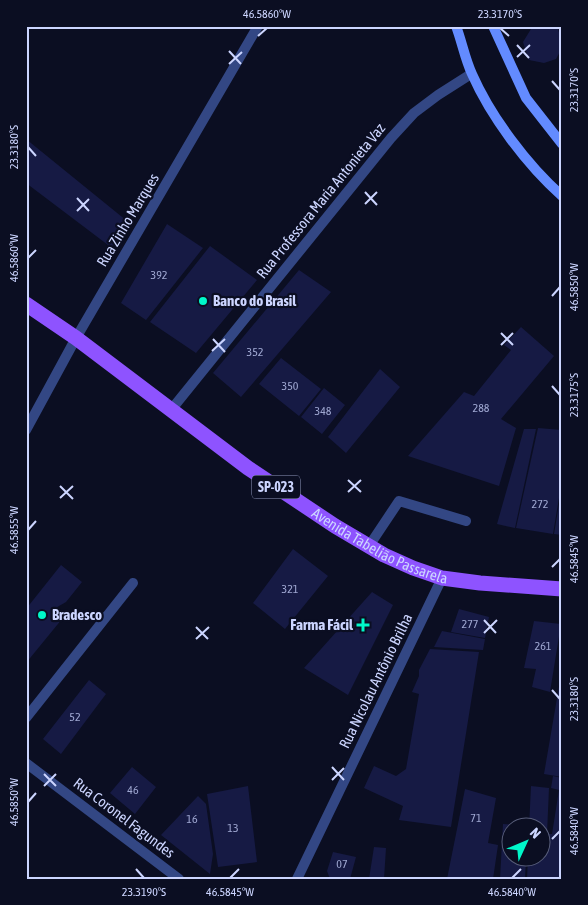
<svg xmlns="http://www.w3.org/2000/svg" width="588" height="905" viewBox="0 0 588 905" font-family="'Asap Condensed',sans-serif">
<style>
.building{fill:#161a44}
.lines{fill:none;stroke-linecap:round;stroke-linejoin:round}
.lane{stroke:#334784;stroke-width:10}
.street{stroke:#334784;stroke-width:10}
.secondary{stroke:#638bff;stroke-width:10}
.primary{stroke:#8e53ff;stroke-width:15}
.ticks{fill:none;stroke:#ccd5ff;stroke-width:2}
.poi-dot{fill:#00f7ca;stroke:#0b0e22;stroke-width:2}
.labels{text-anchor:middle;stroke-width:4.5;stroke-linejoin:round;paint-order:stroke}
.number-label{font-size:12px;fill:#9ea6d0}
.shield{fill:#0b0e22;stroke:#9299bd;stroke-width:1}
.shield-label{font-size:14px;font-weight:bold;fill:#ccd5ff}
.street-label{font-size:15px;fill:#ccd5ff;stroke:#0b0e22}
.poi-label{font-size:15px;font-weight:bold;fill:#ccd5ff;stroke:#0b0e22;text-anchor:start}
.neatline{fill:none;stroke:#ccd5ff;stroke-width:2}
.ticks-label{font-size:12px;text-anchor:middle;fill:#ccd5ff}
</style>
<rect width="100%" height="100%" fill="#0b0e22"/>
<path class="building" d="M539,26H550L558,29L562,43V48L556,59L544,63L529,60L523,42L531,29Z
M26,139L127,221L112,248L26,183Z
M167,224L203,248L146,320L121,303Z
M210,246L257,280L196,353L150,322Z
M299,270L331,292L241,397L213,373Z
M521,327L554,356L501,419L516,428L499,486L408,456L464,392L474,396L511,350L504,345Z
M281,358L321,389L299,416L259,384Z
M380,369L400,387L346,453L328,437Z
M324,388L345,405L322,434L301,417Z
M538,428L562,430V480L553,534L516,528Z
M524,429H536L515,528L497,524Z
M561,492H562V535L554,534Z
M293,549L328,576L285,629L253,603Z
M61,565L82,582L66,602L52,610L62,619L26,663V609Z
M372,592L393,605L348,695L304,668Z
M459,609L489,617L485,638L451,632Z
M534,621L561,624L550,692L532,687L536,669L524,668Z
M442,631L485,639L483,650L434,647Z
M430,649L479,652L451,827L399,820L403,806L364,788L374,766L396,776L406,769L419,694L412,692L419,676V670Z
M561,675H562V777L544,774Z
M89,680L106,694L61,754L43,739Z
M132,767L156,787L135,814L110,793Z
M553,776L562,778V879H545L546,857L545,879H527L528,858H540V828H529L531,786L549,788L547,834H552L559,790L551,788Z
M248,786L257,862L218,867L207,794Z
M465,789L496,798L488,843L498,845L493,879H447Z
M198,796L206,804L213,854L210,874L161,835Z
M503,824L527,826V828H510V858H526L525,879H500Z
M374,847L386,848L384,879H369Z
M333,852L356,857L350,879H330L327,871Z"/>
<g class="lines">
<path class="lane" d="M369,546L399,501L466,521
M26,718L133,583"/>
<path class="street" d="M171,410L391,138L414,113L438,95L471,74
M26,430L76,338L258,26
M26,763L179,879
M297,879L442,578"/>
<path class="secondary" d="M456,26C462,42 465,59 472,74C491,117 527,165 562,196
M493,26L526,98L562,144"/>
<path class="primary" id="s1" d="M26,304L76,338L248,468L335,526L384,555L413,568L442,578L480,583L562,589"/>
</g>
<path class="ticks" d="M500,28L509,36M258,36L267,28M517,45L529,58M229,51L241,64M517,57L530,45M229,64L242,52M552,81L560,90M28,147L36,156M365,192L377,205M77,198L89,211M365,204L377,192M77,211L89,199M28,258L36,250M552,296L560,287M501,333L513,345M213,339L225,352M501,345L513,333M212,351L225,339M552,386L560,395M348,480L361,492M60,486L73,499M348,492L361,480M60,498L73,486M28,530L36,521M552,567L560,559M484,620L496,633M196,627L208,639M484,633L497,620M196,639L209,627M552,690L560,699M332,767L344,780M44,774L56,786M332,780L344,768M44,786L56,774M28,802L36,793M552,839L560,831M136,869L144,878M230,878L239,869M512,878L521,869"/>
<g class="poi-dot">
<circle cx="203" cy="301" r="5"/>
<circle cx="42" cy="615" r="5"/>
<path d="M360.5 617.5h5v5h5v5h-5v5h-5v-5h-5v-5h5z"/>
</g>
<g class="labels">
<g class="number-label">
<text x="159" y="279">392</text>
<text x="255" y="356">352</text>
<text x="290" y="390">350</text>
<text x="481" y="412">288</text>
<text x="323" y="415">348</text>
<text x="540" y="508">272</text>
<text x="290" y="593">321</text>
<text x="470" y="628">277</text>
<text x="543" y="650">261</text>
<text x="75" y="721">52</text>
<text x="133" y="794">46</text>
<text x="476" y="822">71</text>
<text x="192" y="823">16</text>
<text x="233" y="832">13</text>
<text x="342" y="868">07</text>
</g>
<rect class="shield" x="252" y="475.5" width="48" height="23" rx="4"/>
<g class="shield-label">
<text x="276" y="492">SP-023</text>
</g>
<g class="street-label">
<text transform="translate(321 201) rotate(-51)" y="5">Rua Professora Maria Antonieta Vaz</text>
<text transform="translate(128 220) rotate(-59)" y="5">Rua Zinho Marques</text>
<text dy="5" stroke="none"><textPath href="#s1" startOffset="430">Avenida Tabelião Passarela</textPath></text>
<text transform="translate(376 681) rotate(-64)" y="5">Rua Nicolau Antônio Brilha</text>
<text transform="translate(124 818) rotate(37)" y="5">Rua Coronel Fagundes</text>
</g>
<g class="poi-label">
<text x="213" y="306">Banco do Brasil</text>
<text x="52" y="620">Bradesco</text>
<text x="353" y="630" text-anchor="end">Farma Fácil</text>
</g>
</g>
<rect width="588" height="905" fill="none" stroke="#0b0e22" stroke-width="55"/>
<g transform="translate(526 842) rotate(46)"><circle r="24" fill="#0b0e22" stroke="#585e7a"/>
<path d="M0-4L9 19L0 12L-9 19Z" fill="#00f7ca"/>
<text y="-8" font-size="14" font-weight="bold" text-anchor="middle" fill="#ccd5ff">N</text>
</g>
<rect x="28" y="28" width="532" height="850" class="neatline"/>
<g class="ticks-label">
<text x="267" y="18">46.5860°W</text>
<text x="500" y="18">23.3170°S</text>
<text transform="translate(574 90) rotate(-90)" y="4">23.3170°S</text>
<text transform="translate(14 147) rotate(-90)" y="4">23.3180°S</text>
<text transform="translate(14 258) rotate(-90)" y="4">46.5860°W</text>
<text transform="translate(574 287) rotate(-90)" y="4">46.5850°W</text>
<text transform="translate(574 395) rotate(-90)" y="4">23.3175°S</text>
<text transform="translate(14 530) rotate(-90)" y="4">46.5855°W</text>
<text transform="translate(574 559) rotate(-90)" y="4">46.5845°W</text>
<text transform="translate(574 699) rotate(-90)" y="4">23.3180°S</text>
<text transform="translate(14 802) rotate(-90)" y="4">46.5850°W</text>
<text transform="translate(574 831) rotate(-90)" y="4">46.5840°W</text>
<text x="144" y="896">23.3190°S</text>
<text x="230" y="896">46.5845°W</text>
<text x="512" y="896">46.5840°W</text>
</g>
</svg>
